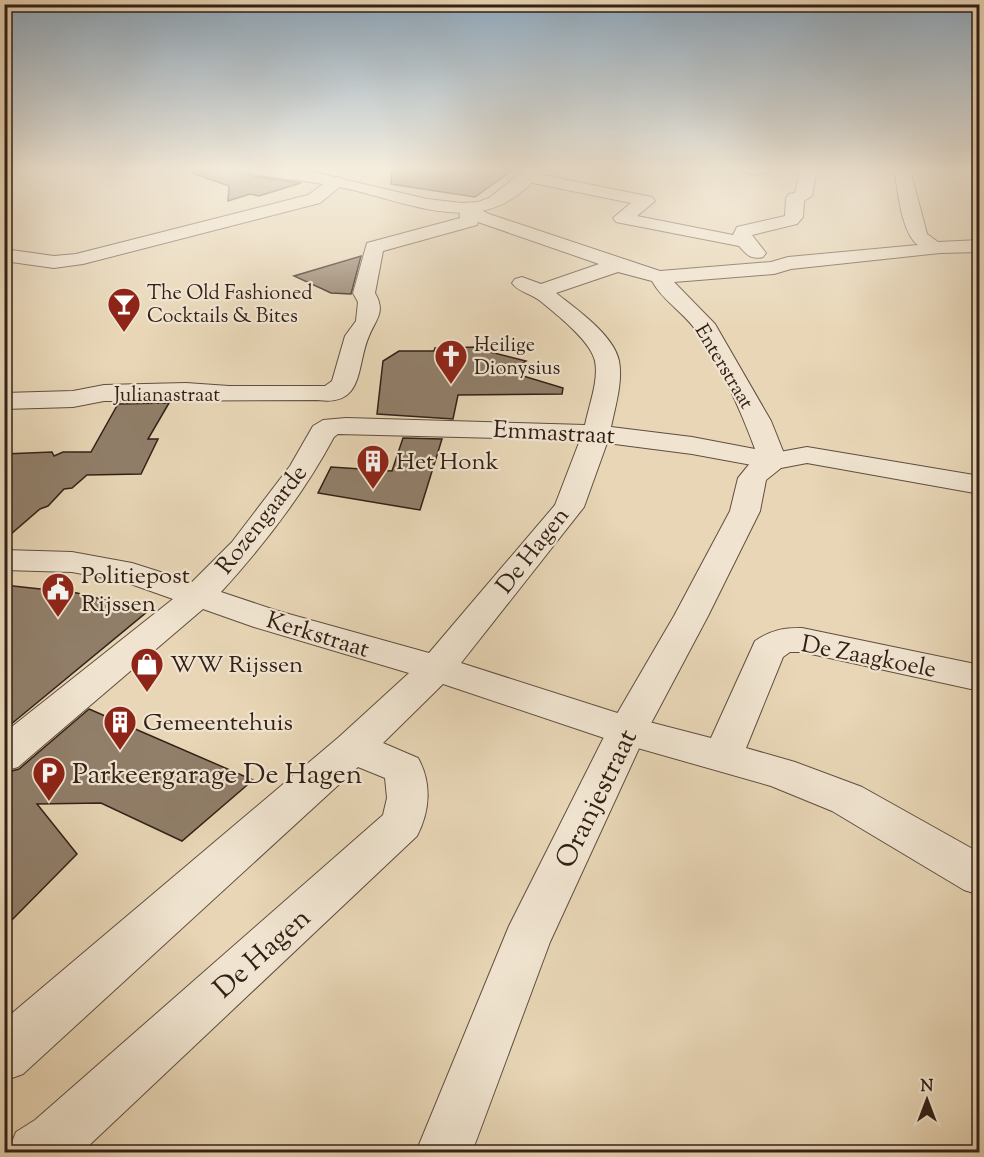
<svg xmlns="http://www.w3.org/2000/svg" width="984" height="1157" viewBox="0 0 984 1157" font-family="'Sorts Mill Goudy',serif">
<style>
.building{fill:#917f6a;stroke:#322017;stroke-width:1.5}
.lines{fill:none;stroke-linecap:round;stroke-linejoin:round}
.minor-casing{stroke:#604e3f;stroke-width:2}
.tertiary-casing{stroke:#604e3f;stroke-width:2}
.minor{fill:#f0e4d0;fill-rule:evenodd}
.tertiary{fill:#f0e4d0;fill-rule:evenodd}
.labels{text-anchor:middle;stroke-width:4.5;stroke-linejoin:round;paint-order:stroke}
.far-poi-label{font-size:20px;fill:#322017;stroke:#f0e4d0;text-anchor:start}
.far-street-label{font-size:20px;fill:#322017;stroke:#f0e4d0}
.street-label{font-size:24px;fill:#322017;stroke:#f0e4d0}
.poi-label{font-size:24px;fill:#322017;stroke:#f0e4d0;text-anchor:start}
.near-poi-label{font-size:28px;fill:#322017;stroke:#f0e4d0;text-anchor:start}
.near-street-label{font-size:28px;fill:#322017;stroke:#f0e4d0}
</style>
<rect width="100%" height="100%" fill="#e8d6b6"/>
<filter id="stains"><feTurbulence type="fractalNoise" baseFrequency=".00333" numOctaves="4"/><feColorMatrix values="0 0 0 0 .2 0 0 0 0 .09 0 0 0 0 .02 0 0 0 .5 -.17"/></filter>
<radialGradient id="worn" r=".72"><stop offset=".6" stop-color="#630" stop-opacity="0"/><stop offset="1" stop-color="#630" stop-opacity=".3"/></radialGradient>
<path class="building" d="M192,169H242L252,176L301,183L259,196L250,194L228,201L229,186L192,173Z
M392,169H514L475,197L391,184Z
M361,256L351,294L331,293L294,276Z
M482,347V350L526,361L510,372L563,388L562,394L458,395L453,419L377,414L383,361L399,351H434L435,348Z
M169,403L148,439H158L141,474L87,475L72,488L64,489L48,506L40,509L4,540V454L52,452L54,456L63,452H91L118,404Z
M403,438L442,439L420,510L318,493L331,467L392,471Z
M4,585L77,593L148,611L4,730Z
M89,709L253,780L182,841L101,803L37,804L77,854L4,928V773L19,769Z"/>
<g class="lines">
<defs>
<path id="minor" d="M740,169H769C763,176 746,176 740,169Z
M794,169H813L816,173L812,196L804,201L803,217L797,224L752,235L766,253L763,257C751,260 747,255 739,246L616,222L613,218L631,203L528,182L520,177L528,172L652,197L655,201L637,216L733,235L737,227L785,216L786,198L789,194L795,193L799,175Z
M894,169H910L927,234L938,242L980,240V252L940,253L791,269L774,274L674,282L715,324L771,421L787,461L783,467L773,469L692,454L607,443L584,507L461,663L630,717L711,738L755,641C771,630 783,628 802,628L980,665V691L802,652H790L783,657L746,748L795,762L862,787L980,853V895L964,890L832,811L771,786L613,741L443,684L383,743L418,758C432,783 430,811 417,836L82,1152H8L16,1132L35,1120L383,815L387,798L385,778L358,767L23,1074L4,1081V1020L339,737L409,673L254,627L203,609L18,767L4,771V733L173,599L125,582L72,572L4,570V550L72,552L132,563L192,582L232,542L290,466L313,426L323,420L346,418L585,425C589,405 599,380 595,361C591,341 555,313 539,300C530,293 518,292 512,283L515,279L522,277L541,284L599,264L478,222L477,225L383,251L375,293C386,312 376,319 369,336C356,365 365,407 318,400L104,401L73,407L4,409V393L73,391L104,385L186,383L229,386H325L332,381L345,336L356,321L358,302L353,293L367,243L460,218L459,208L462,204L468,203L489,214L660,271L771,262L788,257L918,245C901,233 898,189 894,169ZM618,272L652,281C663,301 682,311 695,329C718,359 742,413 755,449L692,437L611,427C615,407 623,382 619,361C614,335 576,309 556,293ZM338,434L580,440L555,505L429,653L278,611L221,592C264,545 304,493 334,437Z
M338,177L346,182L320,203L83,264L54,268L4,261V249L54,256L76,254L308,195L332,178Z"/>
<path id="tertiary" d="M244,169H286L317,173L427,199L462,203L478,202L489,198L526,169H543C492,240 421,207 353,190C320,182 285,179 252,174Z
M807,447L980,476V494L807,463L781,468L766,480L760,511L708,616L647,731L550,942L472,1152H416L509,926L607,731L674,616L730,511L738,478L751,462L763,455Z"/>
</defs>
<use href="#minor" class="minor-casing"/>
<use href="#tertiary" class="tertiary-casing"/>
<use href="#minor" class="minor"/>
<use href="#tertiary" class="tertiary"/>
</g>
<linearGradient id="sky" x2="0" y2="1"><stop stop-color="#8fa9be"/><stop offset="0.51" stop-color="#f5edde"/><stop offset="1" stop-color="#f5edde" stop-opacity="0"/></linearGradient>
<rect width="984" height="331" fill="url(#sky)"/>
<defs>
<symbol id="bar-pin" viewBox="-11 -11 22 30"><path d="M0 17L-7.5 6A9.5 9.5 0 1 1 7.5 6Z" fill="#8f2418" stroke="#f0e4d0"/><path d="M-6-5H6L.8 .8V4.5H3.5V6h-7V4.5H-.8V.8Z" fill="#fff"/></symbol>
<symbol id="church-pin" viewBox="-11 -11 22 30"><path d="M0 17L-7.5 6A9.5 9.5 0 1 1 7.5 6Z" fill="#8f2418" stroke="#f0e4d0"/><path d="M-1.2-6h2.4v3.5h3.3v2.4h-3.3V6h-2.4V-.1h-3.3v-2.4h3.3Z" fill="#fff"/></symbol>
<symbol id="building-pin" viewBox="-11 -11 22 30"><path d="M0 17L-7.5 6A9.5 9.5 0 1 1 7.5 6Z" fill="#8f2418" stroke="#f0e4d0"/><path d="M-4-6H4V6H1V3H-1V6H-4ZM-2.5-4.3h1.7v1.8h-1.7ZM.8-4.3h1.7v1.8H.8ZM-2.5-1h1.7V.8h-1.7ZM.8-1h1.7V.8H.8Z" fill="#fff"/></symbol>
<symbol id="civic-pin" viewBox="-11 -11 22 30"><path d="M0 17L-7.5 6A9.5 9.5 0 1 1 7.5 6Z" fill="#8f2418" stroke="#f0e4d0"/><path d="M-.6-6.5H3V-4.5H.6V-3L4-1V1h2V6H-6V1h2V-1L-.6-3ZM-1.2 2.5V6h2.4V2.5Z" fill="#fff"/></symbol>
<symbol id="shop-pin" viewBox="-11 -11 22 30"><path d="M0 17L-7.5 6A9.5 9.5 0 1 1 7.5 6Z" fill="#8f2418" stroke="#f0e4d0"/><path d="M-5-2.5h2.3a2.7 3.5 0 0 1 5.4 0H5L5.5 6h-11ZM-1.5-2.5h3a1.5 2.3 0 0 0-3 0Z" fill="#fff"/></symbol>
<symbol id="parking-pin" viewBox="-11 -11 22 30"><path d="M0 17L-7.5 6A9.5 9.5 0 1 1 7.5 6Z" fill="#8f2418" stroke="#f0e4d0"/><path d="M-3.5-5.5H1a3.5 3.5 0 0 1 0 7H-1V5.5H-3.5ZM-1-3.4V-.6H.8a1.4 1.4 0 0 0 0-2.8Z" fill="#fff"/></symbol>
</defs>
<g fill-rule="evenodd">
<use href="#bar-pin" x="105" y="285" width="38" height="52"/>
<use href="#church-pin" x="432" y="337" width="38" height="52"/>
<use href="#building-pin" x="354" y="442" width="38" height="52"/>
<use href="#civic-pin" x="39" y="570" width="38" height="52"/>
<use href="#shop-pin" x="128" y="645" width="38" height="52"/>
<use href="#building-pin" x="101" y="703" width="38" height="52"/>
<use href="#parking-pin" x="30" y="754" width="38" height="52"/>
</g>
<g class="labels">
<g class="far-poi-label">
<text x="147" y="299">The Old Fashioned<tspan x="147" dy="23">Cocktails &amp; Bites</tspan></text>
<text x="474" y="351">Heilige<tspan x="474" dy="23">Dionysius</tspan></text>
</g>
<g class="far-street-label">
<text transform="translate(725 366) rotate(59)" y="7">Enterstraat</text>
<text x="167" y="401">Julianastraat</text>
</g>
<g class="street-label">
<text transform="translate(554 432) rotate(3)" y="8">Emmastraat</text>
<text transform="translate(261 519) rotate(-52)" y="8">Rozengaarde</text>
<text transform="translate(532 550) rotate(-52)" y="8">De Hagen</text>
<text transform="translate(318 634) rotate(17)" y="8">Kerkstraat</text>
<text transform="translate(869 656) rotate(11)" y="8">De Zaagkoele</text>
</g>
<g class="poi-label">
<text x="396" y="469">Het Honk</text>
<text x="81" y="583">Politiepost<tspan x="81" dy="28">Rijssen</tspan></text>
<text x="170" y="672">WW Rijssen</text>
<text x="143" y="730">Gemeentehuis</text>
</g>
<g class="near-poi-label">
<text x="72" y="783">Parkeergarage De Hagen</text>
</g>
<g class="near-street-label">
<text transform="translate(595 798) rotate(-64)" y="10">Oranjestraat</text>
<text transform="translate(261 952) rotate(-42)" y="10">De Hagen</text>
</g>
</g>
<rect width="984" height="1157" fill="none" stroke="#e8d6b6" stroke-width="24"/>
<rect x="6" y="6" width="972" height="1145" fill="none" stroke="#322017" stroke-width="3"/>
<rect x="12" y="12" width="960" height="1133" fill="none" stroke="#322017" stroke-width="1.5"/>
<g transform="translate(927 1100)" stroke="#f0e4d0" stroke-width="4.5" paint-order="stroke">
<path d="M0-4.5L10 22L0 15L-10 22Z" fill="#322017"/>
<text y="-9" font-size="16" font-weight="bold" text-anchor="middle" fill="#322017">N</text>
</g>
<rect width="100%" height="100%" filter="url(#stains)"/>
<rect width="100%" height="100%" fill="url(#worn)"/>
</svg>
